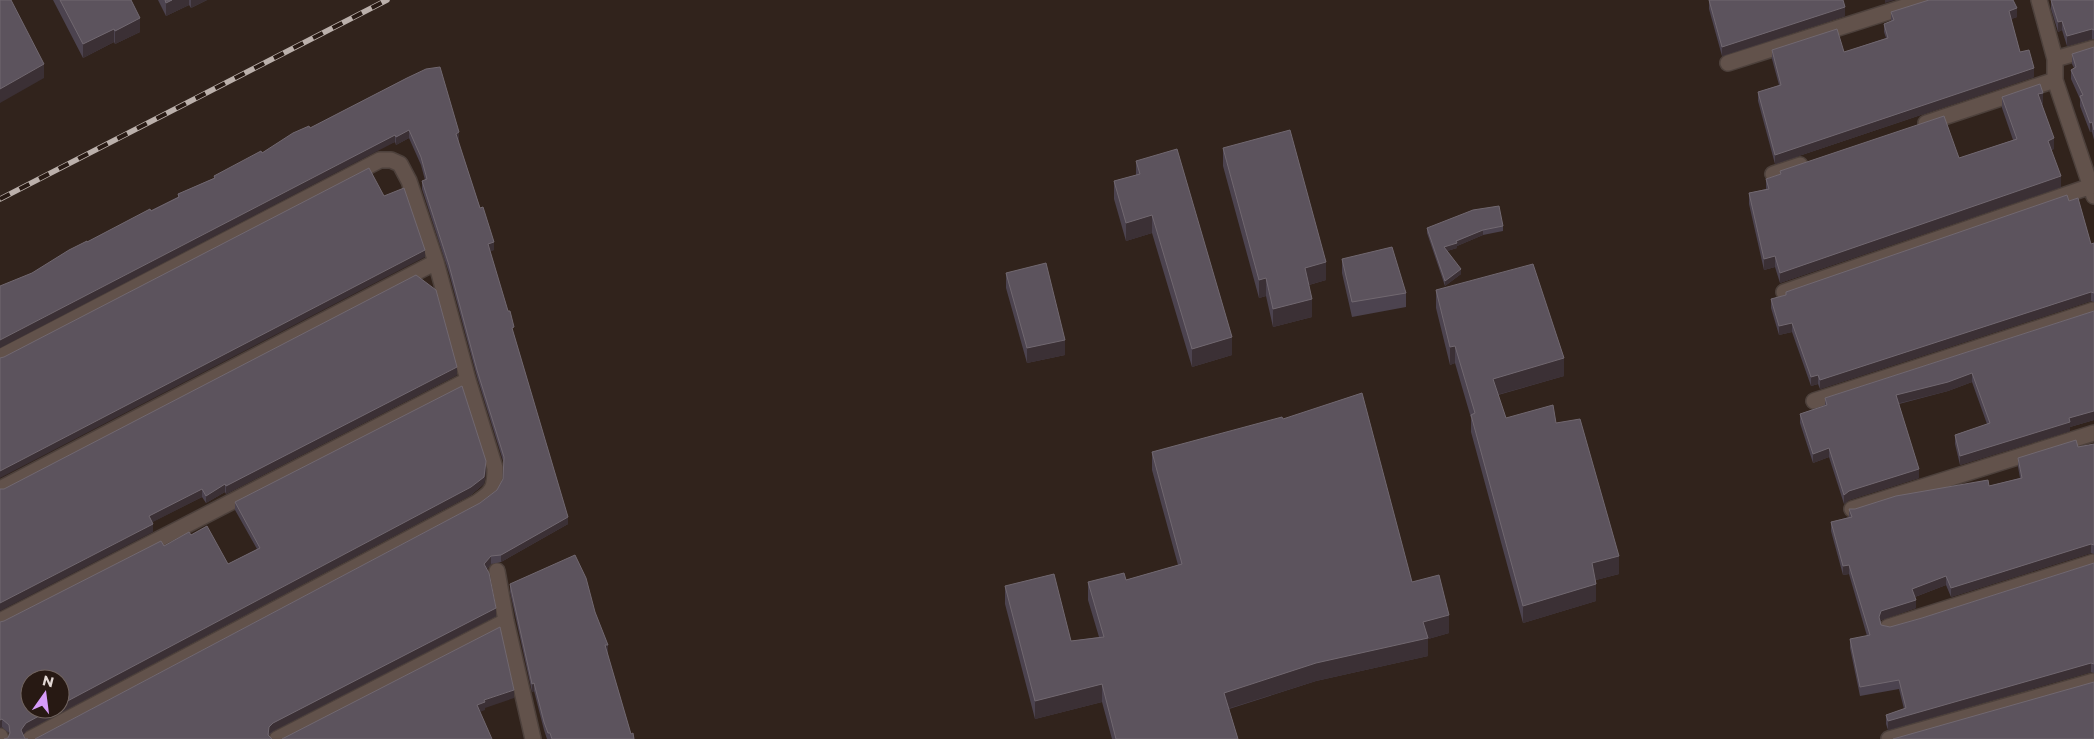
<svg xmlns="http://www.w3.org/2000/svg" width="2094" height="739" viewBox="0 0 2094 739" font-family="Montserrat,sans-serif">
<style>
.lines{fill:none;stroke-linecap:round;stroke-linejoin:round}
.minor-casing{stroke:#4d413c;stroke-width:18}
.minor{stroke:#62524b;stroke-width:15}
.rail-casing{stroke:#bbb0ab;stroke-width:5.5}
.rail{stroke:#271913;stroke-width:4;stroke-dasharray:11;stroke-linecap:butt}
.wall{fill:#4c434f}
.shaded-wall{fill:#3b3035}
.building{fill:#5c535d;stroke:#716870}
</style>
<rect width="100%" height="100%" fill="#31231c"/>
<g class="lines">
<defs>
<path id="minor" d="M2039,0L2055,59V80L2094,196
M2055,59L2094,48
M1728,63L1926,0
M1926,123L2055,80
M1773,174L1800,165
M1784,292L2094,185
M0,357L380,160H391L400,164L409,181L436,262L468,380L495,468C495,488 493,492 476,503L30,739
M1814,401L2094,310
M0,489L436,262
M1852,509L2094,433
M497,571L506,621L533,739
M0,621L468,380
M1888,627L2094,562
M0,736L1,739
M277,739L506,621
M1889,739L2094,681"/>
</defs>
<use href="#minor" class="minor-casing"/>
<use href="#minor" class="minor"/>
<defs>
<path id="rail" d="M0,199L387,0"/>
</defs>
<use href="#rail" class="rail-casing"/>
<use href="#rail" class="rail"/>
</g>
<path class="wall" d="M53,0H131L140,32L115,44L114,42L83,58Z
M158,0H207L191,8L189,5L166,16Z
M1709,0L1845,16L1722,56L1709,9Z
M2051,0H2094V39H2092L2067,46L2062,30L2058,32L2051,9Z
M1891,12L2017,17L2011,19L2020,52L2034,77L1775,164L1758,101V92L1779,85L1772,59V50L1844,52L1886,38L1884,32V24L1891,21Z
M2094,47V140L2092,132H2090L2080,106V99L2071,79V70L2074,68L2072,64V54Z
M407,78L459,140L458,141L494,250L490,251L568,524L501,562L491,564L487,569L496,616L273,731L269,735L35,739L480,503L497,490L503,479L504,464L477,377L449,273L422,189V181L425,180L421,165L409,138L396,145L395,142L32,273L87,242L178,197V194L214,178V176L262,153Z
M2002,97L2043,104H2042L2054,149L2051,150L2061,187L1780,283L1775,267L1764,270L1749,204V193L1766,189V179L1780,175V171L1959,158L2013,140L2002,108Z
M1223,148L1326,280L1309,285L1312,317L1273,327L1266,296L1259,298L1223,166Z
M1136,161L1232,355L1192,367L1152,233L1126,241L1114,199V181L1136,175Z
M2069,201L2091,244L2094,243V302L2091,301L1820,389L1818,384L1811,386L1792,332L1779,335L1771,308V299L1786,295V292Z
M1503,226V231L1483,235L1457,246V248L1447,251L1461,274L1445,286L1427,233V228Z
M1342,259L1406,293V307L1352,317L1342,273Z
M1006,273L1065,355L1027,363L1006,288Z
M1436,290L1564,376L1498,395L1506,418L1556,423L1619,574L1596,580V601L1523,623L1471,432V418L1455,363L1450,365L1436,308Z
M2094,311V420L2070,427V431L1960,465L1955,444V435L1987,424L1972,382L1948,391L1899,404L1919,478L1849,500L1844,504L1829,457L1813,463L1800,423V414L1825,405V398Z
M457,375L226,494L225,492L206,503L202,497L152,522L153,532L4,489Z
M1283,419L1412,582L1449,633L1428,639V656L1316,681L1229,709L1238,739H1112L1102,702L1035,719L1005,604V586L1071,641L1099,637L1088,600V582L1126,580L1178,565L1152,470V452Z
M2094,444V554L2091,553L1951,597L1946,585L1915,597L1916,608L1881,620V625L1890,627L1922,618L2094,563V673L2091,672L1888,730L1886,724V715L1904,709L1899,689L1860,696L1850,648V639L1867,636L1849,574L1843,575L1831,531V522L1849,517V509H1855L1989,486L2020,478L2018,467V458Z
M486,469L484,484L471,495L26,731L23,735L25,739L8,738L9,735V733L2,727L0,728V622L4,621L164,546L191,535L228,564L257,549L235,510V502Z
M510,584L595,612L608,653H607L631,734L634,739H547L544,730L534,691L532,692L510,592Z"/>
<path class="shaded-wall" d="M172,0H189V5L166,16V3Z
M191,0H207L191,8Z
M1885,0H1895L1885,3Z
M1845,7V16L1722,56V47Z
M2017,8V17L2009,20V11Z
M140,18V32L115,44V31Z
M2062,21V30L2058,32V22Z
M114,29V42L83,58V44Z
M2092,29V39L2067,46V36Z
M44,64V78L0,103V89Z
M2034,68V77L1775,164V155Z
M2043,93V104L2038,105V94Z
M2092,122V132H2090V123Z
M409,130V138L396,145V137Z
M459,132V140L456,141V134Z
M395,135V142L0,348V340Z
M2054,138V149L2048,151V141Z
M2061,176V187L1780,283V273Z
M1152,215V233L1126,241V223Z
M1483,230V235L1457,246V248L1444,252V247Z
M494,242V250L488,252V244Z
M425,250V257L0,478V471Z
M1775,256V267L1764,270V259Z
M1326,262V280L1305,286V268Z
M1461,269V274L1445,286V281Z
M1266,278V296L1259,298V280Z
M2091,292V301L1820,389V380Z
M1312,299V317L1273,327V309Z
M1792,323V332L1779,335V326Z
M1232,337V355L1192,367V349Z
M1065,340V355L1027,363V348Z
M1455,346V363L1450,365V347Z
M1564,358V376L1493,396V379Z
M457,367V375L226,494V486Z
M1972,373V382L1948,391L1896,404V395Z
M1818,375V384L1811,386V377Z
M2094,411V420L2070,427V431L1960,465V456L2069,418Z
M1829,448V457L1813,463V454Z
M486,461V469L484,484L471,495L26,731L21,738V730L26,723L52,709H60V705Z
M1919,469V478L1849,500L1844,504V495L1849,491Z
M225,484V492L206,503V496Z
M202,489V497L149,524V516Z
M568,517V524L501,562V555Z
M153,524V532L0,611V603Z
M2091,544V553L1951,597V588Z
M491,556V564L484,572V564Z
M1619,556V574L1592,581V563Z
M1849,565V574L1843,575V566Z
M1946,576V585L1912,598V589Z
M1596,584V601L1523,623V606Z
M1916,600V608L1881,620L1879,625V617L1881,611Z
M496,608V616L273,731L269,734V727L273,723Z
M1449,615V633L1428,639V656L1316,681L1224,710V693L1423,622Z
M605,645H608V653H605Z
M2091,663V672L1888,730V721Z
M534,683V691L532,692V684Z
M1102,684V702L1035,719V701Z
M514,690V698L485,708V710L477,713V705L484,700Z
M2,719V727L0,728V720Z"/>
<path class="building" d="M0,0H11L44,64L0,89Z
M60,0H131L140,18L115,31L114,29L83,44Z
M165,0H172L166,3Z
M1709,0H1843L1845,7L1722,47Z
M1929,0H2013L2017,8L2009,11L2020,52L2029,50L2034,68L1775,155L1758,92L1781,85L1772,50L1837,29L1844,52L1888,38L1884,24L1894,20L1891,12Z
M2051,0H2094V30L2092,29L2067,36L2062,21L2058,22Z
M2094,47V130L2092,122L2090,123L2080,96L2083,95L2071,70L2076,67L2072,54Z
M440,67L459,132L456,134L480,208L483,207L494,242L488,244L508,311H510L514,327L512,328L568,517L501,555L491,556L484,564L489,573L496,608L273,723L269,727L268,735L272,739H35L480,503L497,490L503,479L504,457L477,370L449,265L422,181L427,179L421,157L409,130L396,137L395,135L0,340V286L32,273L69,250L87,241V242L150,209L151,211L179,197L178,194L215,178L214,176L261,151L262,153L293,133L309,126L310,128L407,78L426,69Z
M2040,84L2043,93L2038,94L2054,138L2048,141L2061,176L1780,273L1775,256L1764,259L1749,193L1769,189L1766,179L1781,174L1780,171L1944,116L1959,158L2017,139L2002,97Z
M1290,130L1326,262L1305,268L1312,299L1273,309L1266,278L1259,280L1223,148Z
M1177,149L1232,337L1192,349L1152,215L1126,223L1114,181L1140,174L1136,161Z
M369,168L384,196L404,188L425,250L0,471V358L4,357Z
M2067,195L2069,201L2078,198L2091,244L2094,243V293L2091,292L1820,380L1818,375L1811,377L1792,323L1779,326L1771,299L1786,295V292Z
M1499,206L1503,226L1483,230L1456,241L1457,243L1444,247L1461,269L1445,281L1427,228L1473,210Z
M1392,247L1406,293L1352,302L1342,259Z
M1046,263L1065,340L1027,348L1006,273Z
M1533,264L1564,358L1493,379L1506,418L1553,405L1556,423L1580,419L1619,556L1592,563L1596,584L1523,606L1471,415L1475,413L1455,346L1450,347L1436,290Z
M416,275L436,290L457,367L226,486L225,484L206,496L202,489L149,516L153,524L0,603V489H4Z
M2094,311V411L2069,418L2070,422L1960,456L1955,435L1990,423L1972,373L1948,382L1896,395L1919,469L1849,491L1844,495L1829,448L1813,454L1800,414L1827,405L1825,398Z
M462,386L486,461L484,477L471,487L60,705V679H30V709H52L26,723L21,730L25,739H28H4L8,738L10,733L9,725L2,719L0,720V622L4,621L161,541L164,546L189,532L191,535L207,526L228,564L260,548L235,502Z
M1362,393L1412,582L1439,575L1449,615L1423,622L1428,638L1316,663L1224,693L1238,739H1116L1102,684L1035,701L1005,586L1054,574L1071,641L1104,637L1088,582L1124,573L1126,580L1182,564L1152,452L1282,417L1283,419Z
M2076,440L2078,447L2094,444V545L2091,544L1951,588L1946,576L1912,589L1916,600L1881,611L1879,617L1881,625L1890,627L1922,618L2094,563V664L2091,663L1888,721L1886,715L1906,708L1899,680L1860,687L1850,639L1870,635L1849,565L1843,566L1831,522L1852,517L1849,509H1855L1896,496L1988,480L1989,486L2022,478L2018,458Z
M575,555L586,578L595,612L608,645H605L631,734L633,733L634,739H552L550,733H548L544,722L534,683L532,684L510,584Z
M500,627L514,690L484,700L485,702L477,705L492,739H282Z
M2094,682V739H1893Z"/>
<g transform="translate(45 694) rotate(14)"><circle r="24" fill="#271913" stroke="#726560"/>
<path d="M0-4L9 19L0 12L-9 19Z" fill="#d69bfa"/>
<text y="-8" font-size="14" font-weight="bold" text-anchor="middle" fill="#e2d8d4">N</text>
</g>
</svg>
